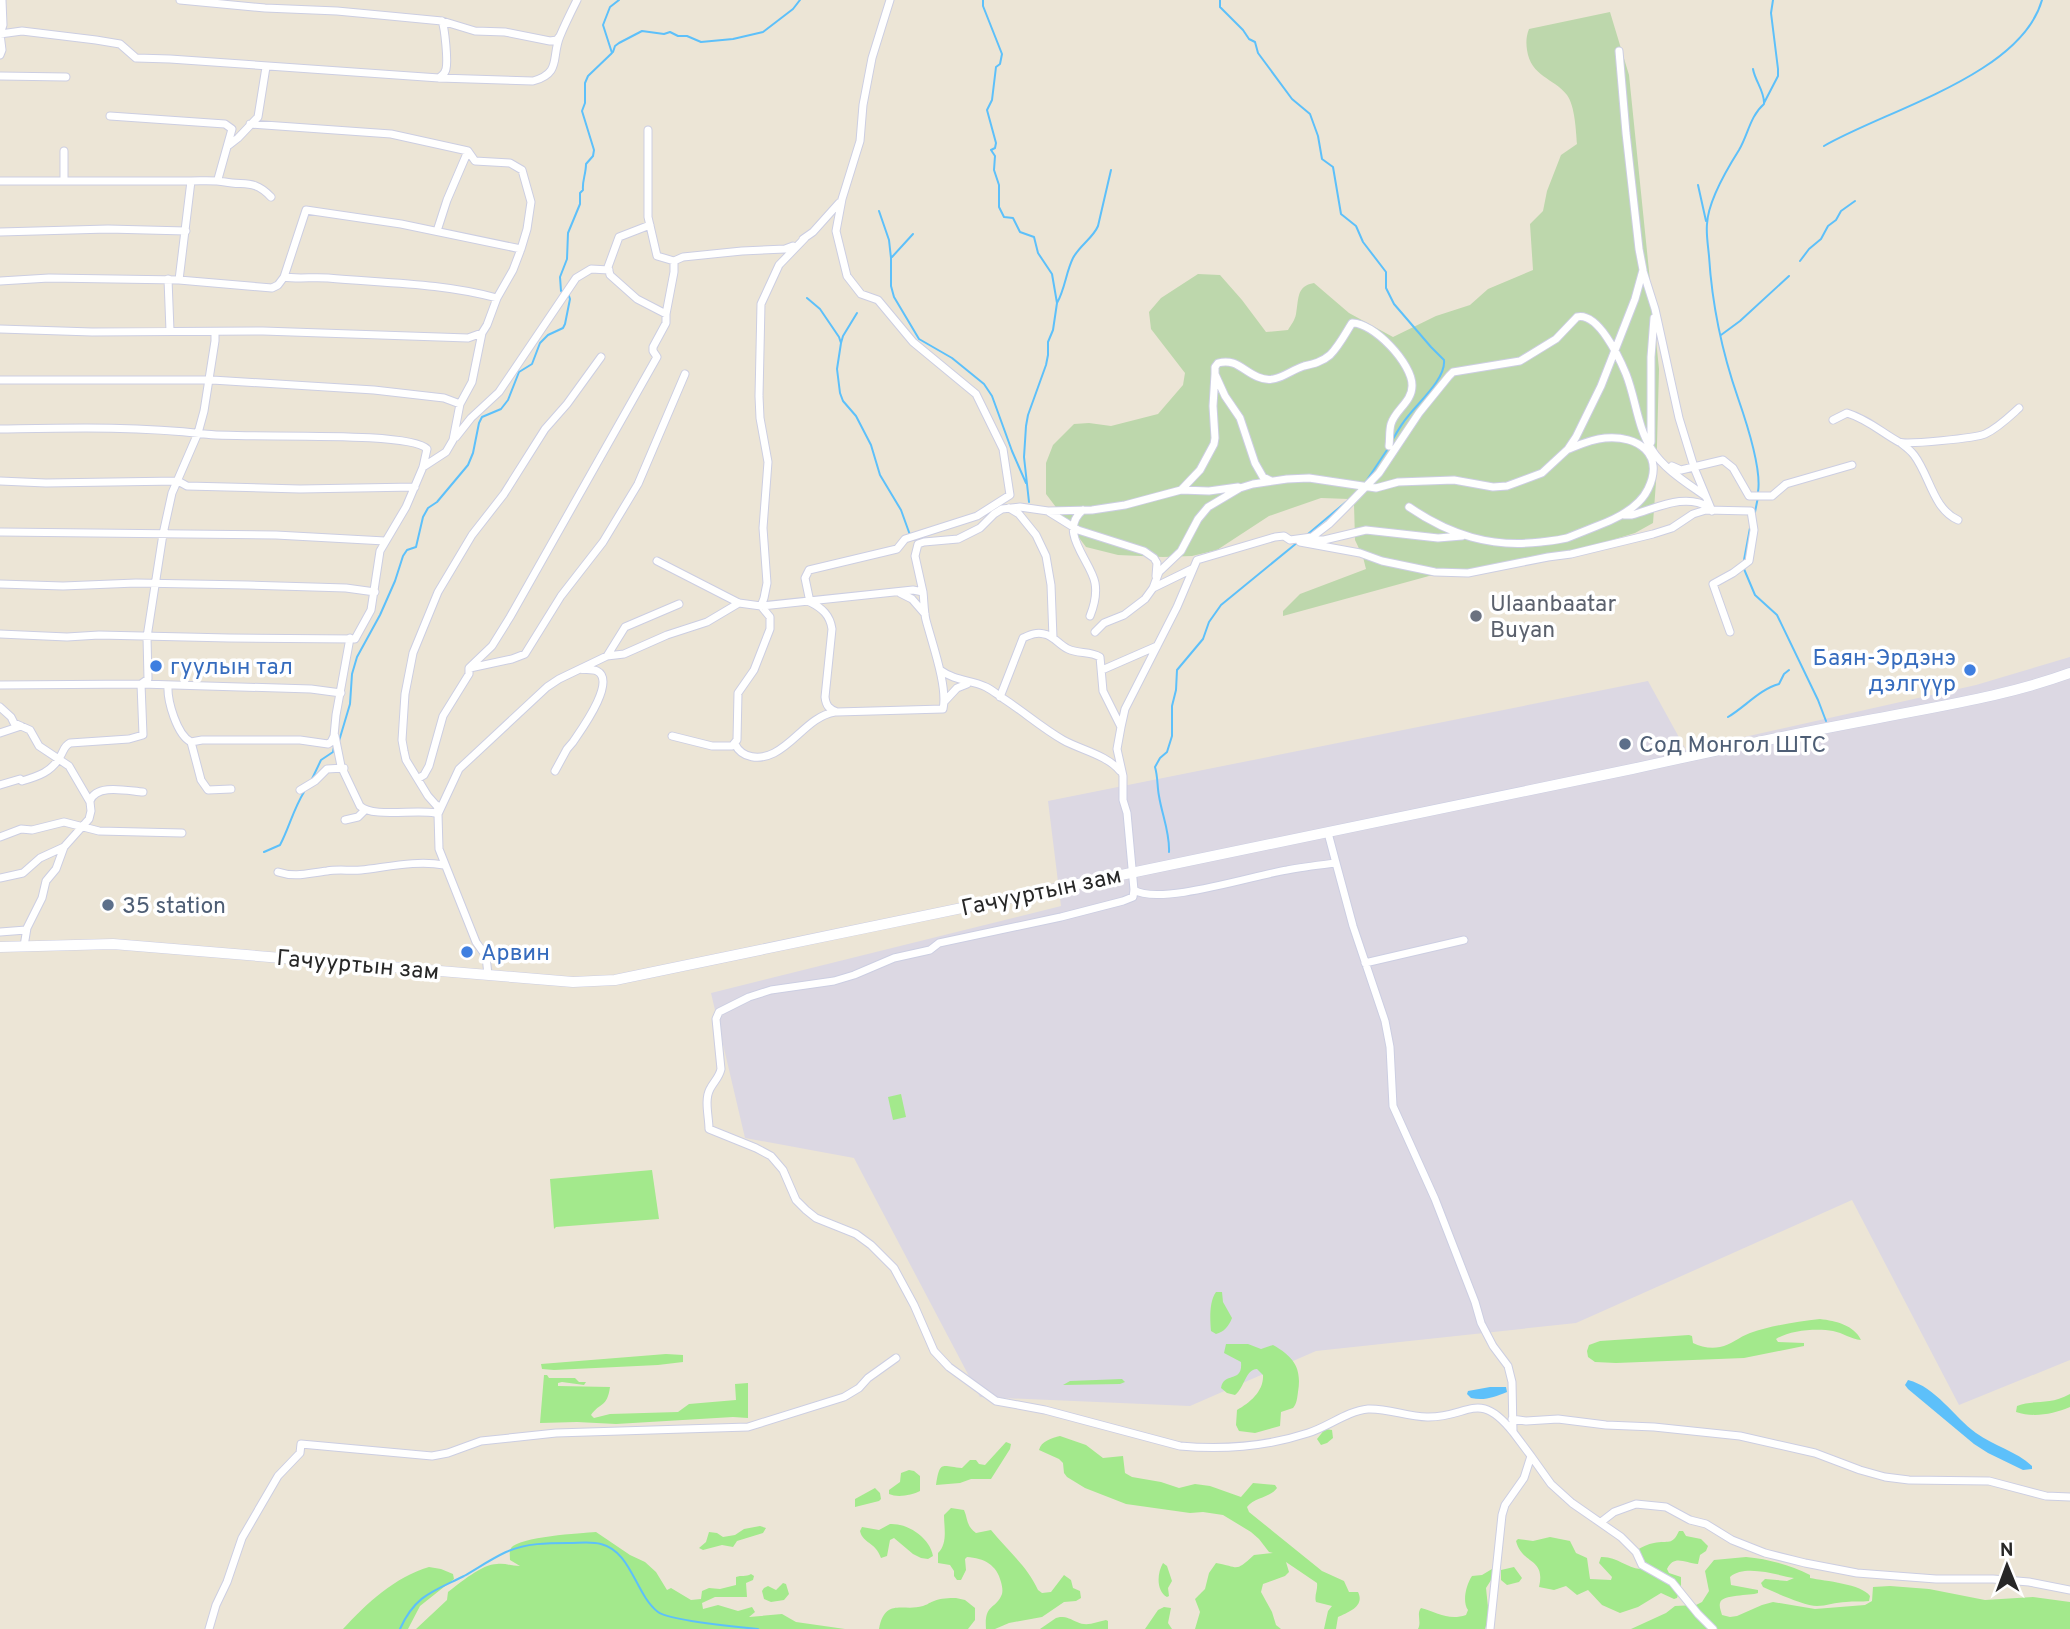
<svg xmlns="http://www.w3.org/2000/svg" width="2070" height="1629" viewBox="0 0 2070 1629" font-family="Overpass,sans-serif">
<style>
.industrial{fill:#dcd8e3}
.green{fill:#a3e98c}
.cemetery{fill:#bdd7ac}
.water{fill:#5dc0fa}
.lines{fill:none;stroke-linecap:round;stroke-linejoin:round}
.stream{stroke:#5dc0fa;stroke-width:2}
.street-casing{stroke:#cccee2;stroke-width:9}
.secondary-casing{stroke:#cccee2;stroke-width:11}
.street{stroke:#fff;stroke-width:7}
.secondary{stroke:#fff;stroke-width:10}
.worship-dot{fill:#6b7280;stroke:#fff;stroke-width:2.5}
.shop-dot{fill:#3f7fe0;stroke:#fff;stroke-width:2.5}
.service-dot{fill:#5c6f8a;stroke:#fff;stroke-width:2.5}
.labels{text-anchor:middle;stroke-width:7;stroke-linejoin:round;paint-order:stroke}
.worship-label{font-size:23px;fill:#5b616d;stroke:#fff;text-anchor:start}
.shop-label{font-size:23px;fill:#366cbe;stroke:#fff;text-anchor:start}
.service-label{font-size:23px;fill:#4e5e75;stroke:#fff;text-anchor:start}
.street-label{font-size:23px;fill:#272727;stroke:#fff}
</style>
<rect width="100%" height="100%" fill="#ece5d6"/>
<path class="industrial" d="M2070,657V1360L1959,1405L1852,1200L1576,1323L1316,1351L1190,1406L980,1397L854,1158L745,1138L711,993L1061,906L1048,801L1648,681L1686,750L1976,685Z"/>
<path class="green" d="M901,1094L906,1117L893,1120L888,1097Z
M652,1170L659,1219L556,1227L554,1229L550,1179Z
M1216,1292H1222L1223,1302L1232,1318C1229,1326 1224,1332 1216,1334L1211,1331C1210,1319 1209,1302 1216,1292Z
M1820,1319C1836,1321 1854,1325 1861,1340C1851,1339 1843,1333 1833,1331C1817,1328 1790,1330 1776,1339L1778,1342L1804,1343V1346L1744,1358L1616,1363L1595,1362L1588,1357L1587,1351L1589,1345L1600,1341L1689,1335L1692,1336L1693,1343C1701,1347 1711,1349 1720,1347C1731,1345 1739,1337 1750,1333C1773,1325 1796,1322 1820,1319Z
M1226,1344H1248L1261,1349L1273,1345C1294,1357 1302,1368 1298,1392C1297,1399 1297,1403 1293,1408L1281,1412L1280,1426L1255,1433L1239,1431L1236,1425L1237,1410C1250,1403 1264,1391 1263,1375L1257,1369C1245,1370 1245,1387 1235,1395L1227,1393L1221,1388C1224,1371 1243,1384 1241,1362L1224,1353Z
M666,1354L683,1355V1362L658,1365L554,1370L542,1369L541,1364Z
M544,1375H547L549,1378H575L579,1382H586L584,1385L562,1382L558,1383V1386L610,1387C607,1408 600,1402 591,1415L594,1418L610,1414L678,1412L689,1404L736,1400L735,1384L748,1383V1418L733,1417L616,1424L577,1422L540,1423Z
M1122,1379L1125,1382L1120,1384L1063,1385L1070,1381Z
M2070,1394V1407C2053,1414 2034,1418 2016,1412L2017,1406C2035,1399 2048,1406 2070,1394Z
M1325,1429L1332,1430L1333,1438L1327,1443L1321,1445L1317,1439Z
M1060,1436L1086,1445L1103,1458L1123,1456L1125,1473L1132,1477L1161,1482L1179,1488L1195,1484L1210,1486L1241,1497L1253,1483L1275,1485L1277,1488C1270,1498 1255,1497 1247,1507L1249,1512L1322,1571L1344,1581L1349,1592H1358C1365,1606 1349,1612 1338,1617L1336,1629H1324L1328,1611L1332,1606L1316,1602C1314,1596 1318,1590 1317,1583L1286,1562L1289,1572L1285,1576L1263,1584L1261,1592L1272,1612L1276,1625L1281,1629H1195L1200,1612L1195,1599L1205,1589L1209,1573L1216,1563C1240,1567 1234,1573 1254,1555L1273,1553L1269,1552L1259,1539L1251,1532L1223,1515L1203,1512L1190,1513L1126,1504L1085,1488L1067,1477L1064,1473L1063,1463L1059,1459L1039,1450C1041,1441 1052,1438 1060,1436Z
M1006,1442L1011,1444L1010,1449L991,1479H971L960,1483L936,1485C940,1460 941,1466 962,1468L970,1460H976L979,1464L985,1465Z
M909,1470L914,1471L920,1476V1491C912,1495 898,1498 889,1494V1490L900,1482L901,1473Z
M875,1488L880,1493L881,1499L879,1501L855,1507V1499Z
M951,1508L964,1510C968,1519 966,1526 976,1533L991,1530C1007,1550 1027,1566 1038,1590L1042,1593L1051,1592L1064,1575L1071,1580L1073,1588L1080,1591L1081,1598L1076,1601L1064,1602L1042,1617L1009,1623L995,1629H986C984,1603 996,1610 1002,1594C1003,1590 1002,1586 1001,1582C997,1565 984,1558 967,1557L965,1559L966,1570L961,1580H957L954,1576V1571L950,1565L938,1563V1553C948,1543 944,1528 944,1515Z
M890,1524C908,1523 930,1538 933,1556L928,1559L921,1558L913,1554L894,1538L890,1540L887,1556L881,1558C875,1541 863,1544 860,1531L862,1527L879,1530Z
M760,1526L766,1528L763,1533L737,1541L733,1547L722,1545L703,1550L699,1548L706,1542L709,1532L717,1533L723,1537L735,1535L744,1529Z
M1679,1531H1683L1686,1536L1701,1539L1708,1546L1706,1551L1700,1555L1698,1564C1685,1563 1674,1554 1667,1569L1669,1573L1681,1577V1586L1677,1598L1674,1599L1661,1593L1638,1607L1620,1613L1602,1605L1588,1590L1577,1595L1566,1586L1554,1590L1539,1587C1546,1557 1522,1565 1516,1541L1518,1539L1533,1541L1550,1537L1570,1541L1576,1553L1587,1558L1590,1579L1611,1580L1612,1577L1599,1563L1601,1557C1616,1556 1627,1568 1640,1569L1637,1550C1642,1547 1648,1544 1654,1543C1669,1540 1672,1546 1679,1531Z
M596,1532L630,1555L645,1562L656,1572L667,1590L671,1588L691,1600L701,1599L702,1591L709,1588L720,1589L736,1585V1577C741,1575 746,1577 751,1574L754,1576L753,1580L746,1583L747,1597H715L702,1603L703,1609L718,1605L738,1611L752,1607L755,1612L749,1617L782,1614L796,1622L845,1629H416L447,1600L448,1592C460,1583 482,1564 497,1564C505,1563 512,1566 520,1566L510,1560C510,1556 509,1552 511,1548C519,1537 581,1533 596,1532Z
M1746,1557C1768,1559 1790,1565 1810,1575V1578C1825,1581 1862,1584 1870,1596L1869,1601C1861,1602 1854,1601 1846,1602C1836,1602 1826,1606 1817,1606C1805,1606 1774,1592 1763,1587L1761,1583L1765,1579L1787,1581L1794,1578C1776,1575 1745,1564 1730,1577L1731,1585L1758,1590V1593C1750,1596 1722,1594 1720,1603C1719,1607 1721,1611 1722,1615L1730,1617L1737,1616L1762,1605L1773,1602L1815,1609L1865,1605L1872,1601L1873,1587L1890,1586L1929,1589L1985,1600L2033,1597L2070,1602V1629H1631L1666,1613L1675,1606L1696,1605L1702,1602L1709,1591L1705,1571L1714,1560Z
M1163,1563L1167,1566L1172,1581L1168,1588L1169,1596L1167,1597C1156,1591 1157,1573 1163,1563Z
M429,1567L441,1569L453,1574L454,1579L420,1606L408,1629H343C367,1603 395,1577 429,1567Z
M1514,1567L1522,1578L1519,1582L1507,1585L1501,1580V1570Z
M1492,1569L1494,1570L1493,1577L1486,1588L1489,1617L1485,1629H1418C1422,1622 1416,1614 1421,1608C1437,1612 1448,1621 1466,1615L1468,1610C1462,1602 1466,1585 1472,1576L1482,1575Z
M783,1583L786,1584L789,1594L784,1600L771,1602L764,1599L762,1591L764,1588L768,1586L776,1590Z
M956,1598L965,1600L975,1608V1620L968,1629H879C885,1597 903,1612 923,1606C931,1603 926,1604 934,1601C941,1598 949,1598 956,1598Z
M1164,1607L1171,1608L1168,1623L1172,1629H1145L1158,1610Z
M1060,1617C1068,1617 1070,1619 1077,1622C1087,1627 1096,1622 1106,1620L1108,1621V1629H1040L1056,1618Z"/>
<path class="cemetery" d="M1610,12L1629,75L1659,369L1656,482L1653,523L1635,533L1559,556L1512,566L1429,576L1283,616V611L1300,594L1366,569L1363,557L1355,540L1354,504L1349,499L1321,498L1269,516L1217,550L1192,556L1163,557L1118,555L1086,547L1046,494V463L1053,445L1074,424L1089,423L1111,426L1158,414L1183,385L1185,373L1151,329L1149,312L1161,298L1198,274L1220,275L1242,300L1266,332L1288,330C1291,325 1295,320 1296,314C1299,299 1296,286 1314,283L1349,313L1393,337L1436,316L1470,305L1488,289L1533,270L1530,224L1543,211L1547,191L1561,155L1577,144C1576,131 1575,106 1567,95C1554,78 1531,77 1527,50C1526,42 1526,37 1529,29Z"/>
<path class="water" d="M1908,1380C1936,1387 1954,1417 1976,1433C1994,1446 2016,1451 2032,1466V1469L2023,1470L1988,1453L1974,1444L1908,1389L1905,1385Z
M1490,1387H1506L1507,1392C1494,1397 1485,1401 1471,1398L1467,1394L1468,1391Z"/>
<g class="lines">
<path class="stream" d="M983,0V6L1002,54L1000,64L996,67L992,100L987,110L996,143L995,148L991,150L995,156L994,170L999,185V207L1004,217L1013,218L1020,232L1034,237L1038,253L1052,274L1057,303L1053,330L1048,342V355L1046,365L1028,415L1026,426L1024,457L1029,502
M1220,0V7L1243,30L1249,39L1255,42L1258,53L1292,99L1310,114L1318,136L1322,159L1333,167L1341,214L1356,226L1363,242L1386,272V288L1394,304L1431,347L1444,360C1446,378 1420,401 1409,415C1403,422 1398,430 1393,439
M613,52L615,46L619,43L642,31L664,34L670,32L678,36H687L701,42L733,39L763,32L793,9L800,0
M1753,69C1755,81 1765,92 1764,104C1750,116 1748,135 1739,150C1727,169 1708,202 1707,224C1706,234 1708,245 1709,256C1712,304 1722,352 1738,398C1746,421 1762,468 1758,492
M1764,103L1778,76V69L1771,13L1773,0
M1824,146C1886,110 2021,75 2042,0
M1698,185L1706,221
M879,211L889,240L891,258V286L894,297L919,339L952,358L984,384L992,396L1012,451L1026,483
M892,257L913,234
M1800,261L1809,249L1821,239L1828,226L1836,220L1841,211L1855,201
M563,292L561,291L560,277L567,259L568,233L580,204V193L583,190C582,181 586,174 586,164L593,156L594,150L582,111L585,103V83L588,76L612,53L603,25L610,7L619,0
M807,298L820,309L839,337L841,343L837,369L840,393L843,401L856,416L871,445L880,475L901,510L910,535
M1057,303C1065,289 1066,272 1073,258C1080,245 1093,238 1098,226L1111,170
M1721,335L1740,321L1789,276
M841,343L843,336L857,313
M1365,483L1387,450
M1755,512L1758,497
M1308,534L1346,502
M1744,560L1750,528
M1744,569L1755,595L1777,615L1818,700L1826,721
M1728,717C1745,707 1760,689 1779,684L1784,674L1789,670
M339,741L350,704L352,674L357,657L380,615L395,581L403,556L407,550L416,547L423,517L428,508L437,502L468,465L473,453L479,423L482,417L501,409L508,400L519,372L532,364L540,343L548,335L563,328L565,324L570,299L568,293
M312,779L321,760L333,752L334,747
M264,852L280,845C289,828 293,810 304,792
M1169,852C1170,833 1162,815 1159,796C1157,786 1158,777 1155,767L1160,758L1167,752L1172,736V706L1176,690L1177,670L1203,639L1209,622L1221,605L1298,542
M400,1629C415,1595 434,1591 464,1576C478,1568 491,1559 506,1552C526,1543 548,1543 569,1543C579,1543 591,1541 601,1544C632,1552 635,1594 658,1612C670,1621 739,1627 758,1629"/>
<defs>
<path id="street" d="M180,0L265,8L337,11L390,16L442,21L475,31L505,32L550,41L557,40L559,37
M0,34L22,31L96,40L120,44L136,58L170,59L439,78L533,81C562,73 551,57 560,36C565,24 571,12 577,0
M0,55L2,50L0,34L3,25L2,0
M0,76L66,77
M439,78C443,74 445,74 446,69C448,61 445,29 442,21
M110,116L225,124L232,129L218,179
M250,124L391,134L468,151L475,161L510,163L522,170L531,202L527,229L521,249L513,270L497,298L487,325L482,333L472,382L460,404L453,440L446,452L423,467
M648,130V217L657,256L674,261L683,257L742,251L785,249L793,246
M229,145L238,138L258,117L266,67
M64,151V180
M0,181H191C203,181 214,180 225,182C245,186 254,179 271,197
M650,225L619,237L608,267L610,275L637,299L666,314
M437,231L447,200L468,151
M0,232L108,229L186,231
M803,239L813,232L839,203
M1643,271L1655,309L1679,418L1695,470L1712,511
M168,279L170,331
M179,280L272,288L278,285L284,277
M0,281L49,278L179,280L191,181
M497,298C443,283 384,283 328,278C315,277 295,279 284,277L306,210L401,224L521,249
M0,329L92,332L263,331L468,338L482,333
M1215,374V367L1218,363C1236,358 1243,371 1258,377C1276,385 1288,371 1304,366C1313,364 1322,362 1330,355C1339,346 1345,334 1352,323C1373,322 1413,364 1412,386C1412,402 1395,410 1391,424C1389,431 1390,439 1389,446
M0,380H212L374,390L444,398L460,404
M1833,420L1847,413C1867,419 1881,432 1899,442C1907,445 1976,438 1985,434C1998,428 2009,417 2019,408
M0,429C68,428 137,426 204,434C241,439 409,430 427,449L423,467L406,507L380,551L371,610L355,639L229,638L99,635L67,637L0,634
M456,437L471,418L499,392L576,278L591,269L609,270
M1651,442V357L1654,318
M1902,444C1906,447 1911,451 1914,455C1930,476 1933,509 1958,520
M1672,466L1681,470L1723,460L1733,468L1749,496H1772L1786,484L1852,465
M0,481L46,483L178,481L187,486L300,489L415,487
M1181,490L1200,470L1214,444L1215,438L1213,406L1215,374L1225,396L1240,418L1255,463L1263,477L1271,481
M1409,507C1450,535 1491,548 1541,542C1549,541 1559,540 1567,538C1577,534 1587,530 1597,526C1616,519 1639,508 1648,489C1665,454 1638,435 1605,438C1592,439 1581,444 1569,449
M1009,508L1019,514L1036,535L1046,556L1051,585L1053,638
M1083,510C1057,531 1091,561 1095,583C1097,594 1094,606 1090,616
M1049,512L1078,530L1144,551L1154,558L1157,563L1156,576
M1624,515H1632C1657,508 1686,492 1710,508
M0,532L276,535L385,541
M1308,540H1324L1366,530L1438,538L1462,536
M1300,542L1360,553L1382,561L1435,572L1468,573L1548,557L1571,554L1653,534L1672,528L1693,514L1706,510L1751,511L1754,530L1749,561L1733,573L1713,584L1730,632
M657,561L739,603L761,606L913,590L923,592C924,601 924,612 926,620C932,643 948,687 943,709L837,712C829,709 826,706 825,697L832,629C830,615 822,608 810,602
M0,584L63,586L136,583L248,585L346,588L375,592
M1153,588L1192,569
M923,592L915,556L918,544L924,542L958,539L980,528L994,514L1002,509L1020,507L1048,511L1092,510L1125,505L1181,490L1209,491L1238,487
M900,593L912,599L925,614
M810,602L805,578L809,570L897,549L905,539L977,516L1010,495L1003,449L976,394L913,342L878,300L861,294L847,276L836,231L842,199L860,141L863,105L872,58L890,0
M1095,632L1104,623L1124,615L1145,599L1153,588L1159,572L1181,551L1198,519L1208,507L1240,488L1253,484L1287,479L1309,478L1376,488L1398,482L1454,480L1493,487L1507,486L1542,473L1568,449L1576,437L1601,386L1635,299L1643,270L1639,249L1626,133L1619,51
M607,656L625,627L679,604
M470,668L512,659L525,654L561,596L603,542L638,484L685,374
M940,670C957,682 969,679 986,687C992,690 998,695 1004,699C1024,712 1042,728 1063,740C1081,750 1107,755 1120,771
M1102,670L1157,646
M141,684L148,679L147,637L163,534L172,493L198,433L204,411L215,341V332
M0,685L141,684L311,689L341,693
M168,685C167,701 177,735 191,742L201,780L208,790L231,789
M1000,697L1023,638C1030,635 1036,632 1044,634C1053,635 1059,645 1068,649C1078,654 1090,651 1100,657L1103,691L1121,727L1117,749L1123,776V800L1127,813L1134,890L1133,897L1123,901L1061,917L939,943L930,950L894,958L854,975L834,981L771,990L749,997L719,1012L716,1019L721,1069C719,1078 714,1081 710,1089C704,1100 709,1117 709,1129L756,1148L771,1156L783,1170L796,1200L806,1210L816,1218L856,1234L871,1245L894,1268L914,1305L934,1351L949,1367L996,1401L1045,1410L1180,1446C1223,1450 1268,1446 1308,1433C1328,1427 1347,1411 1368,1409C1388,1408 1407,1417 1427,1417C1469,1418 1478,1388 1513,1432
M944,702L957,688L967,684
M0,707L11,717L14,723L30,730L39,746L69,766L90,802L91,811L89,819L64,847L56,869L46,881L42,898L27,928L24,946
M1121,727L1125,709L1177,607L1197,560L1275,537L1284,536L1290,540L1312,537L1329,524L1346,507L1379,473L1419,413L1449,376L1453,372L1520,361L1556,339L1577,317C1598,312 1619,357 1626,374C1636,399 1637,427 1652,450C1664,469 1687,483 1705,496
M0,733L21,726
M335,736L341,766L360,806C372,818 416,809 435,813L440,807
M672,736L712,746H732L737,740L738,693L754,670L770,629V617L761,606L764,598L767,583L763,528L768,462L760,418L759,396L761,304L779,265L805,238
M191,742L202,740H300L328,744L331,742L334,736L336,715L350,638
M735,744C742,759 760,760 774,753C796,742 810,716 835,712
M555,771L567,749L573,742C581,730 617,681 597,671C593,669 584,670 580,669
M419,778L424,775L429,766L443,716L469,674V668L492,646L510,617L657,357L653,351V347L666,323V314L674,272V261
M0,785L20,779L22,781C39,776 51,772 60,757C64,750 64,746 70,743L129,739L143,735L141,684
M300,790L315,781L327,769L344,768
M90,801C96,783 128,791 143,792
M440,807L436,805L428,796L406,760L404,751L402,740L405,694L413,653L438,592L472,535L504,494L545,429L567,404L601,357
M345,820L358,817L365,810
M1328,833L1336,863
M0,837L21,829L32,830L64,822L99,831L182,833
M278,872C296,878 309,873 327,871C338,869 350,871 361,870C388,867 417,860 444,865
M0,878L23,873L40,858L64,847
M1134,890C1160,906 1255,875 1287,870C1303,867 1320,865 1336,863L1353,926L1385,1021L1390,1047L1393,1106L1435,1199L1475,1302L1481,1323L1493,1346L1508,1366L1512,1382L1513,1432L1531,1456L1524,1478L1505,1505L1502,1515L1490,1629
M0,932L26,930
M1365,963L1464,940
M488,975L486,956L476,942L439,849L438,814L459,769L547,687L559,679L607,656L624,654L667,635L707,622L739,603
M1512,1419L1526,1421L1558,1419L1606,1425L1654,1427L1740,1436L1815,1453L1860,1470L1885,1477L1909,1480L1989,1481L2046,1496L2070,1497
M1531,1456L1551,1484L1572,1503L1621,1537L1636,1552L1642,1565L1672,1582L1698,1614L1713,1629
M1601,1522L1614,1512L1636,1504L1666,1507L1690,1520L1706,1524L1732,1540L1765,1553L1805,1563L1857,1573L1936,1579H1993L2029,1582L2070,1590
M209,1629L216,1605L227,1582L242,1538L278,1476L300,1453L301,1444L432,1456L448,1453L481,1441L556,1433L748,1427L844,1397L859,1388L868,1378L896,1358"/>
<path id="secondary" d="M0,947L113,944L573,982L615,980C954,909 1294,841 1632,769C1713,751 1793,734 1874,719C1939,706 2007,696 2070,673"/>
</defs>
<use href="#street" class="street-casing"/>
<use href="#secondary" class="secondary-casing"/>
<use href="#street" class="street"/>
<use href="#secondary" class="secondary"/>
</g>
<circle class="worship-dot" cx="1476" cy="616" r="7"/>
<g class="shop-dot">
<circle cx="156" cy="666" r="7"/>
<circle cx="1970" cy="670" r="7"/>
<circle cx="467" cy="952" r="7"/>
</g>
<g class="service-dot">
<circle cx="1625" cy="744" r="7"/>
<circle cx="108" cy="905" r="7"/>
</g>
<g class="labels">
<g class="worship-label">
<text x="1490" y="611">Ulaanbaatar<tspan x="1490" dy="26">Buyan</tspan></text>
</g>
<g class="shop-label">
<text x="1956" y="665" text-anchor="end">Баян-Эрдэнэ<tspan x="1956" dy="26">дэлгүүр</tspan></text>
<text x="170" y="674">гуулын тал</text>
<text x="481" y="960">Арвин</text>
</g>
<g class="service-label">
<text x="1639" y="752">Сод Монгол ШТС</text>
<text x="122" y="913">35 station</text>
</g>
<g class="street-label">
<text transform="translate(1041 891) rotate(-12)" y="8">Гачууртын зам</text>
<text transform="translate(358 964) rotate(5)" y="8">Гачууртын зам</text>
</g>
</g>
<g transform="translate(2007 1566) rotate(359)" stroke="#ffffff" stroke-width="5" paint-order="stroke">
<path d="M0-5L12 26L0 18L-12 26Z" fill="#272727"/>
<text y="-10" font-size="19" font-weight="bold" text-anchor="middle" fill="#272727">N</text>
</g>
</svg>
